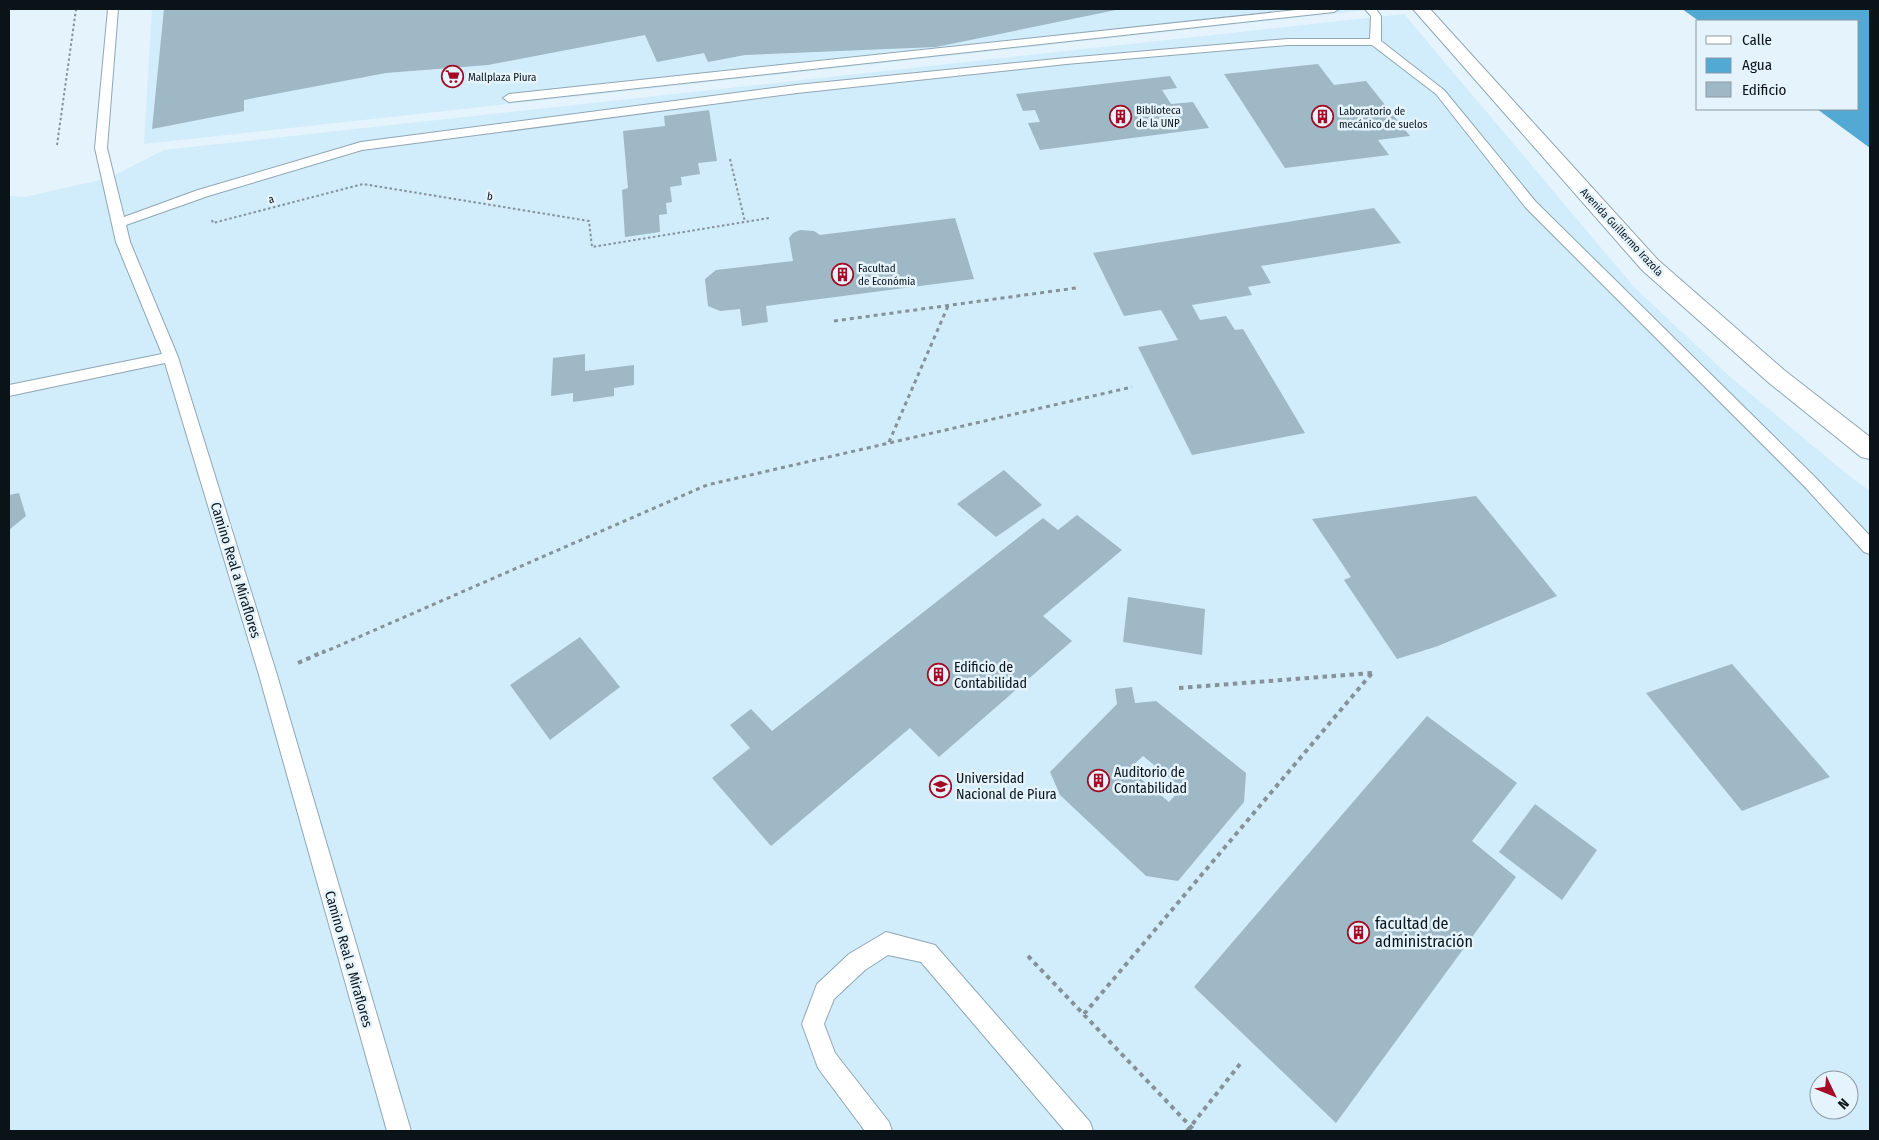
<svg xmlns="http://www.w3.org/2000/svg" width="1879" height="1140" viewBox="0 0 1879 1140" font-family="'Fira Sans Condensed',sans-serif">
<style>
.built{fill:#d1ecfb;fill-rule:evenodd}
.water{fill:#51a9d4}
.building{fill:#9fb8c6;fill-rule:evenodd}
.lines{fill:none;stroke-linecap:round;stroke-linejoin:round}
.service-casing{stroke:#8fa7b5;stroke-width:2}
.secondary-casing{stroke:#8fa7b5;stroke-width:2}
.path-far2{stroke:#859299;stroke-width:2;stroke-dasharray:2.5 2.5;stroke-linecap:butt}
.path-far1{stroke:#859299;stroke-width:3;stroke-dasharray:4 4;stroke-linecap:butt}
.path{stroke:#859299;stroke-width:4;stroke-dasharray:4.5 4.5;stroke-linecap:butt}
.service{fill:#fff;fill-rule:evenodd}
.secondary{fill:#fff;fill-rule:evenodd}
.labels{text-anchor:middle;stroke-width:5;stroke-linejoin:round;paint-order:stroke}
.far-poi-label{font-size:11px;fill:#0a1318;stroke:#e4f3fc;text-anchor:start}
.far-street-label{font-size:11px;fill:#0a1318;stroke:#e4f3fc}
.street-label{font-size:14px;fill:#0a1318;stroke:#e4f3fc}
.poi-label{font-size:14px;fill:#0a1318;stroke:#e4f3fc;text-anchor:start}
.near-poi-label{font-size:16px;fill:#0a1318;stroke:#e4f3fc;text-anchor:start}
</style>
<rect width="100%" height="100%" fill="#e4f3fc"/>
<path class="built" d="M152,9H1365L1366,10L144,144Z
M1404,14L1635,288L1728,375L1848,475L1870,491V1131H9V196L25,197L109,178L164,150ZM1819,1080H1849V1110H1819Z"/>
<path class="water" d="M1682,9H1870V148L1817,109H1858V21H1699Z"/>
<path class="building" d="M164,9H1116V10L936,47L745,55L708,62L704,53L657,62L645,35L488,65L386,73L244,100V111L152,129Z
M1318,64L1334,85L1366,81L1410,136L1378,140L1389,155L1285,168L1224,74Z
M1170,76L1177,88L1162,90L1171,104L1193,102L1209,128L1040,150L1028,123L1040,122L1035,110L1023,111L1016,94Z
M709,110L717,161L698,163L700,174L681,177L682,185L670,187L672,202L666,203L667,214L659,215L660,232L625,237L622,190L628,188L623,131L665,126L664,116Z
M1374,208L1401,243L1261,266L1271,283L1248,287L1252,295L1192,305L1200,320L1226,316L1235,330L1243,329L1305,433L1192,455L1138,347L1178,340L1161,310L1124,316L1093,253Z
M955,218L974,279L766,306L768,322L742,326L740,309L720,311L708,306L705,279L716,270L793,261L789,238L793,233L800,230L814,231L820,235Z
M585,354V371L634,365V385L614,388V396L573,402V393L551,396L553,358Z
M1004,470L1042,505L996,537L957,504Z
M19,493L26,516L9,530V495Z
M1476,496L1557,596L1438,646L1397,659L1344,580L1351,577L1312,519Z
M1077,515L1122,550L1043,616L1072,641L939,757L910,728L771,846L712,778L750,748L730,725L751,709L772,731L1043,518L1058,530Z
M1128,597L1205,609L1202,655L1123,642Z
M580,637L620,687L550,740L510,685Z
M1732,664L1830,777L1742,811L1646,693Z
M1132,687L1135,703L1156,701L1246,773L1244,802L1178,881L1146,876L1060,795L1050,772L1117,704L1115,689ZM1143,756L1182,788L1169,802L1129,769Z
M1427,716L1517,783L1472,841L1516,877L1336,1123L1194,987Z
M1535,804L1597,850L1562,900L1499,852Z"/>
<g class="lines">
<defs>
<path id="service" d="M108,9H118L107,148L124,217L198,190L361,142L797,85L1066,58L1288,39H1370L1371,16L1365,9H1376L1381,16V41L1444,90L1536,202L1817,479L1870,536V554L1864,552L1805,487L1526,208L1436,94L1372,45H1288L1066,64L797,93L362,150L208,196L126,225L130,242L178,357L277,675L411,1131H387L259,675L165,363L9,396V385L162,354L116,242L95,148Z
M1306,9H1339L1334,12L509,102L503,98L509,94Z
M886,932L935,945L1090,1122L1093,1131H1065L921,962L888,955L865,970L834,999L824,1024L835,1053L889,1122L892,1131H865L818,1068L802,1024L817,984L849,954Z"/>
<path id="secondary" d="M1413,9H1430L1658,260L1784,370L1870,437V459L1861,457L1768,382L1642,270Z"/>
</defs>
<use href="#service" class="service-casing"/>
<use href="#secondary" class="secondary-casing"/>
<path class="path-far2" d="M57,145L76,9
M730,159L745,222
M212,220L213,223L363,184L589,221L592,247L769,218"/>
<path class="path-far1" d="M834,321L1076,288
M889,442L948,306
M322,653L707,485L1132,387"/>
<path class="path" d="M298,663L325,651
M1179,688L1372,673
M1028,956L1195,1131
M1084,1014L1372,673
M1187,1131L1240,1064"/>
<use href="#service" class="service"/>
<use href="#secondary" class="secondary"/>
</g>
<defs>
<symbol id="supermarket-ring" viewBox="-11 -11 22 22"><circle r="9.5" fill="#e4f3fc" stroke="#a50b24" stroke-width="1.5"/><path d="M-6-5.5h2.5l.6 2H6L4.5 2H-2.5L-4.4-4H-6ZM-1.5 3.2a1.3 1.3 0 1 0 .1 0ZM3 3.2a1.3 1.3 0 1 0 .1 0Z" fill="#a50b24"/></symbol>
<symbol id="building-ring" viewBox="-11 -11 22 22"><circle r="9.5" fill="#e4f3fc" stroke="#a50b24" stroke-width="1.5"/><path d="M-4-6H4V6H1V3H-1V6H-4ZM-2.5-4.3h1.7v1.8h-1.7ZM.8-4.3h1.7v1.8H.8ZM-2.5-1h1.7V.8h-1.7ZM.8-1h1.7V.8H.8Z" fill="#a50b24"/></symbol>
<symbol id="university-ring" viewBox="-11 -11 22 22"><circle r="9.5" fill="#e4f3fc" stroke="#a50b24" stroke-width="1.5"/><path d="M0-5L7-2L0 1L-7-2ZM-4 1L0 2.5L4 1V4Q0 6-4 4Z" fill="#a50b24"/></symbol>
</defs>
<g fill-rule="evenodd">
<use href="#supermarket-ring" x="440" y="64" width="25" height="25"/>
<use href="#building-ring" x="1108" y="104" width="25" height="25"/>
<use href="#building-ring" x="1310" y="104" width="25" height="25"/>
<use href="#building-ring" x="830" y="262" width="25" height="25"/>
<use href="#building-ring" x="926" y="662" width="25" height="25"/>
<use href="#building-ring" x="1086" y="768" width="25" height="25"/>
<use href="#university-ring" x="928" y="774" width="25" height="25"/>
<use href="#building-ring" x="1346" y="920" width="25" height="25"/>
</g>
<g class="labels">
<g class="far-poi-label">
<text x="468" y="81">Mallplaza Piura</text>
<text x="1136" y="114">Biblioteca<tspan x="1136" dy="13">de la UNP</tspan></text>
<text x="1339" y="115">Laboratorio de<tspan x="1339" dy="13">mecánico de suelos</tspan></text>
<text x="858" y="272">Facultad<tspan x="858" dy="13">de Económia</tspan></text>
</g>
<g class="far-street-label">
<text transform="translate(490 196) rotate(9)" y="4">b</text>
<text transform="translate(271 199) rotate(-15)" y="4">a</text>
<text transform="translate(1622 232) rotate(47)" y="4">Avenida Guillermo Irazola</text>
</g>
<g class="street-label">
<text transform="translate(236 570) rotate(73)" y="5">Camino Real a Miraflores</text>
<text transform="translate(349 959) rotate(74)" y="5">Camino Real a Miraflores</text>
</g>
<g class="poi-label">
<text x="954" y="672">Edificio de<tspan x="954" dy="16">Contabilidad</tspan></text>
<text x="1114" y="777">Auditorio de<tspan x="1114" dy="16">Contabilidad</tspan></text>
<text x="956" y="783">Universidad<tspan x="956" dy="16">Nacional de Piura</tspan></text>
</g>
<g class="near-poi-label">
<text x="1375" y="929">facultad de<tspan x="1375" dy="18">administración</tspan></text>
</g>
</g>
<rect width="1879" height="1140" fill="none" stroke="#0a1318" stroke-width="20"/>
<rect x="1696" y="20" width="162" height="90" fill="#e4f3fc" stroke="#8d99a1"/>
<rect x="1706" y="36" width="25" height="8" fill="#ffffff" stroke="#8d99a1"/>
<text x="1742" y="45" font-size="15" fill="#0a1318">Calle</text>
<rect x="1706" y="58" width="25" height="15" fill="#51a9d4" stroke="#8d99a1"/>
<text x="1742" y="70" font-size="15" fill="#0a1318">Agua</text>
<rect x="1706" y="82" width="25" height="15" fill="#9fb8c6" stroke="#8d99a1"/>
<text x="1742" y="95" font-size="15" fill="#0a1318">Edificio</text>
<g transform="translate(1834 1095) rotate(133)"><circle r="24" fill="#e4f3fc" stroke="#8d99a1"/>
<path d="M0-4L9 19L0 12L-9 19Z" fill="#a50b24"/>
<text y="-8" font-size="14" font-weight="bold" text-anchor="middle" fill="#0a1318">N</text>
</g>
</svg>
